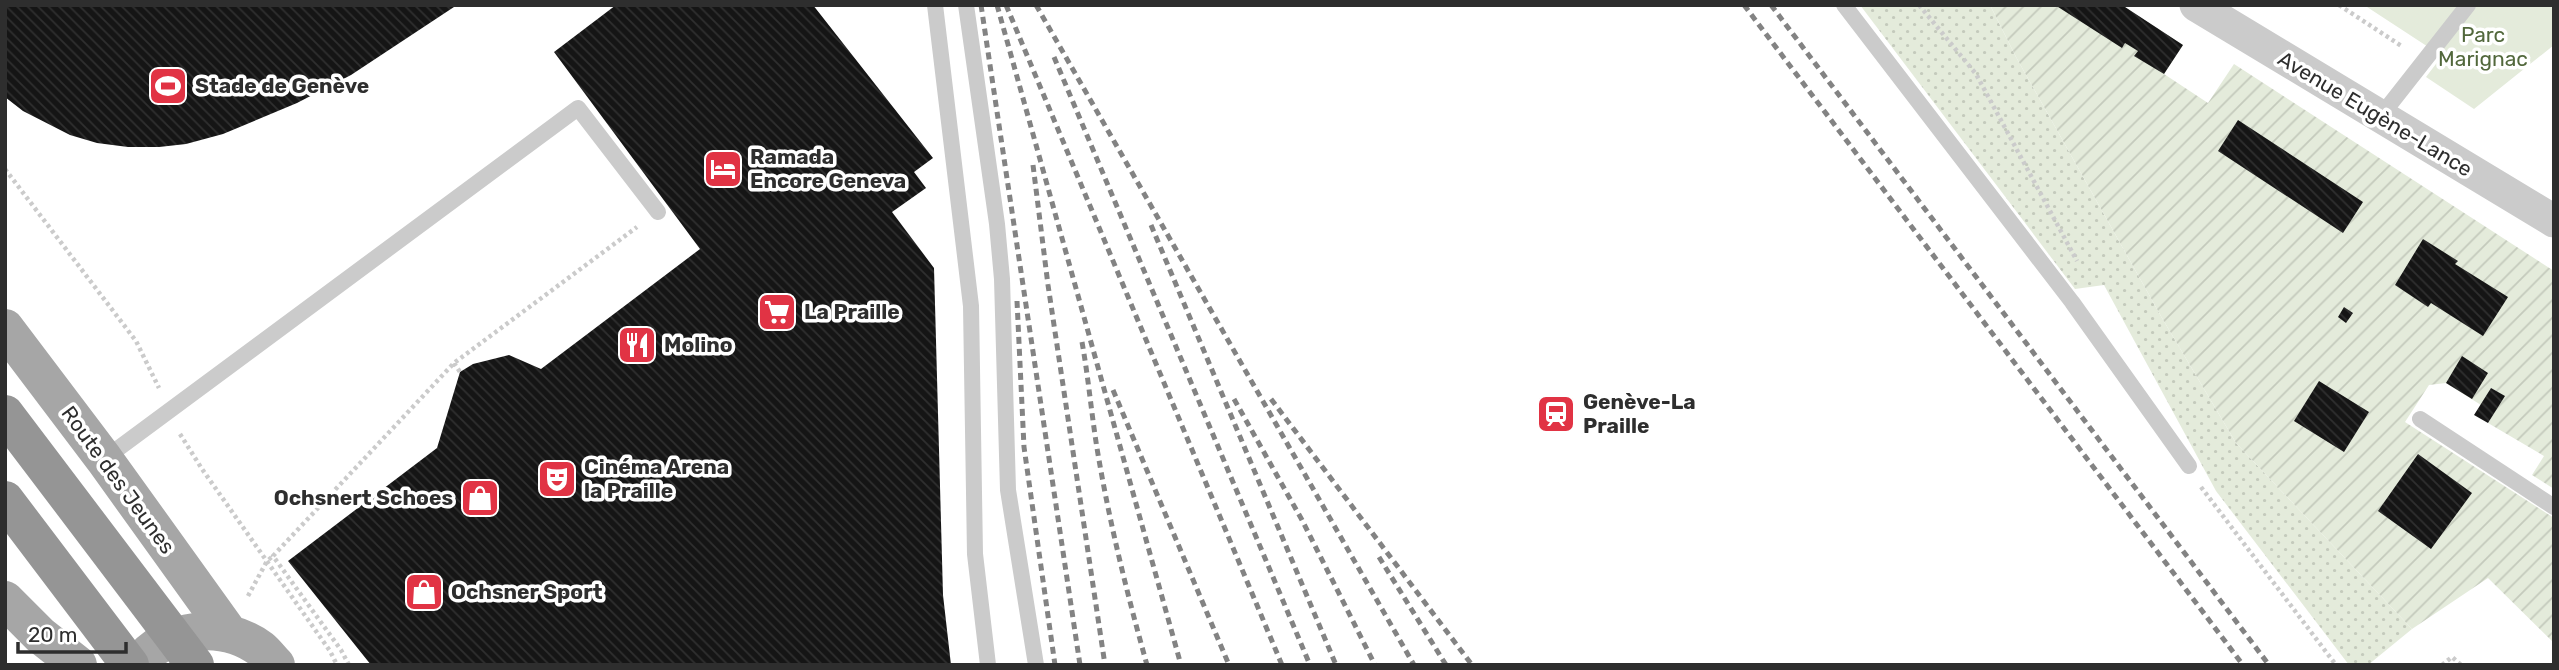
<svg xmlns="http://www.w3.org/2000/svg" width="2559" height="670" viewBox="0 0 2559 670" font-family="Rubik,sans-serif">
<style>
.grass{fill:url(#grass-dots)}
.park{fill:#e4ebdb}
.garden{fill:url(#garden-furrows)}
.building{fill:url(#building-back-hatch)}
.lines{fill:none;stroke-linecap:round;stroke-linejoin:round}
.path{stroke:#cbcbcb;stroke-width:4.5;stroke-dasharray:3.5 3.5;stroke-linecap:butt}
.service{stroke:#cbcbcb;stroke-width:16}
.minor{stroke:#cbcbcb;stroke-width:33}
.primary{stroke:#a6a6a6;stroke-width:38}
.motorway{stroke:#959595;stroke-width:38}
.rail{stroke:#838383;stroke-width:5;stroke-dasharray:7 5;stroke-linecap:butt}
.labels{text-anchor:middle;stroke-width:7;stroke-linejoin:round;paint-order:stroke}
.park-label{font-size:21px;fill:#52683c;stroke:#fff}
.poi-label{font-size:21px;font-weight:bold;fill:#2e2e2e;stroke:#fff;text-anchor:start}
.street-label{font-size:21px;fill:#2e2e2e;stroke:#fff}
</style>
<defs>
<pattern id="grass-dots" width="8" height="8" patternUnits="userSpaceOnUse" patternTransform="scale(1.75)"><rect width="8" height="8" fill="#e4ebdb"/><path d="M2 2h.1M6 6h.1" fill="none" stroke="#c4cabc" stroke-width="1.8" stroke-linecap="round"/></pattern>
<pattern id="garden-furrows" width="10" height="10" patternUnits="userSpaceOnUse" patternTransform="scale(1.75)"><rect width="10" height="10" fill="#e4ebdb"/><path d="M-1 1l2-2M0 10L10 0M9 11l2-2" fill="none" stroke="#c4cabc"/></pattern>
<pattern id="building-back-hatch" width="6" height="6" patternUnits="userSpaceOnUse" patternTransform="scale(1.75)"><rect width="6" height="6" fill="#151515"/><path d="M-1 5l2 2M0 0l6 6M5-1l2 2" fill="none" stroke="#2f2f2f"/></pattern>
</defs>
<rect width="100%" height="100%" fill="#fff"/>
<path class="grass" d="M1860,5H1990L2016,57L2162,318L2236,443L2412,629L2368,665H2349L2216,491L2104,285L2075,289Z"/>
<path class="park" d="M2364,5H2554V45L2474,109L2426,77L2442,56Z"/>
<path class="garden" d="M1990,5H2121L2183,45L2164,74L2208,103L2234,64L2554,271V489L2532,475L2544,456L2488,423L2504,396L2491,388L2481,405L2446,383L2429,385L2405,422L2554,518V643L2488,578L2412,629L2236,443L2162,318L2016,57Z"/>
<path class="building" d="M5,5H457L351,75L297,103L223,134L186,144L159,147H128L97,143L70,135L23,111L5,97Z
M616,5H813L933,158L914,172L926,188L892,212L934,268L943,595L951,665H371L288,561L437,448L460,372L473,364L509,355L541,369L700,249L554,52Z
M2055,5H2122L2183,45L2164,74L2134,56L2138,51L2125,43L2122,48Z
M2238,120L2363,202L2343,233L2218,151Z
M2423,239L2458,261L2455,264L2508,297L2483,336L2431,303L2428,307L2395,285Z
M2344,307L2353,313L2346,323L2338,317Z
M2462,356L2488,373L2472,399L2446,383Z
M2319,381L2369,412L2344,452L2294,421Z
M2491,388L2505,396L2488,423L2474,415Z
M2418,454L2472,493L2431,549L2378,511Z"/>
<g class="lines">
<path class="path" d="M1919,5L1976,74L2077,261
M2339,5L2403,47
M5,169L136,341L159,388
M454,363L460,372
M180,434L202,469L330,651L337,665
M2201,487L2336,665
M248,596L267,561L273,556
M349,665L341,650L273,556L454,363L637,227
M2442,665L2452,657L2461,665"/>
<path class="service" d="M935,5L971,306L975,554L988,665
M966,5L997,224L1002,279L1008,490L1036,665
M1844,5L2072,302L2189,466
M2380,117L2468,5
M2420,419L2554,507
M104,459L578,108L658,212"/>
<path class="minor" d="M2196,5L2554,221"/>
<path class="primary" d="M5,328L104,459L229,633
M5,600L40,635L78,665
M138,665C166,626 223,621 261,649C266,653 271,660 276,665"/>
<path class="motorway" d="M5,414L195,665
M5,500L130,665"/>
<path class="rail" d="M981,5L1080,665
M997,5L1181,665
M1006,5L1282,665
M1036,5L1414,665
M1744,5L2243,665
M1771,5L2269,665
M1054,57L1310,665
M1033,165L1048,285L1105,665
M1151,225L1336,665
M1017,301L1024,447L1055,665
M1082,342C1089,381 1092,421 1099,460C1111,529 1128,597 1147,665
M1113,390L1229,665
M1234,399L1302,520L1375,665
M1271,399L1472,665
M1379,557L1446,665"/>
</g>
<defs>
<symbol id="stadium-square" viewBox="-11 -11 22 22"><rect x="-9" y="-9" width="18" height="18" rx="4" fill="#e13344" stroke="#fff"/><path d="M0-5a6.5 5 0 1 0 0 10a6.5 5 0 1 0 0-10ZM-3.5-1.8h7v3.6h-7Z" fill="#fff"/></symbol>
<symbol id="hotel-square" viewBox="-11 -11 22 22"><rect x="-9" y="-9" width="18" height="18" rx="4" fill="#e13344" stroke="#fff"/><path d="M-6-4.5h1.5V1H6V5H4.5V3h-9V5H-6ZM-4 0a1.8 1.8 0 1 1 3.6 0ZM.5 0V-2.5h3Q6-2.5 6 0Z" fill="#fff"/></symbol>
<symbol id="supermarket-square" viewBox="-11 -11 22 22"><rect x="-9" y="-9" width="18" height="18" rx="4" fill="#e13344" stroke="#fff"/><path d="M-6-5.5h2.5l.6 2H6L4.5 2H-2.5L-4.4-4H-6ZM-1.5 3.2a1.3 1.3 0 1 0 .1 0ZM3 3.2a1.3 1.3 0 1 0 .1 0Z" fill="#fff"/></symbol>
<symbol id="restaurant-square" viewBox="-11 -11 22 22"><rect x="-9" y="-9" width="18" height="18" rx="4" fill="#e13344" stroke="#fff"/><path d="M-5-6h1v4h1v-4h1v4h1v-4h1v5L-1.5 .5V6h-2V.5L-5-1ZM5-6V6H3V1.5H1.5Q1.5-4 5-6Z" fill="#fff"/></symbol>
<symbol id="station-square" viewBox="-11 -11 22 22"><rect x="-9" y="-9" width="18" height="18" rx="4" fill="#e13344" stroke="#fff"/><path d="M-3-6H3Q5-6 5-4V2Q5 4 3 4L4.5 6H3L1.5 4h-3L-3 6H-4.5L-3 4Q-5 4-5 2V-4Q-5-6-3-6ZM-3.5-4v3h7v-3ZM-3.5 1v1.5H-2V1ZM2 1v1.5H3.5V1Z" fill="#fff"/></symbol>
<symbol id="theatre-square" viewBox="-11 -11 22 22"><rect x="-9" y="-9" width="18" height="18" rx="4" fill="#e13344" stroke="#fff"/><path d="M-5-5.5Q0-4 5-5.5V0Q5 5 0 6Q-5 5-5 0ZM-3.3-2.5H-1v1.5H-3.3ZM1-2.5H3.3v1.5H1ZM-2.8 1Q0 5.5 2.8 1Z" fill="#fff"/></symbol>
<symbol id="shop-square" viewBox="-11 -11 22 22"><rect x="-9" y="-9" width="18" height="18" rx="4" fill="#e13344" stroke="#fff"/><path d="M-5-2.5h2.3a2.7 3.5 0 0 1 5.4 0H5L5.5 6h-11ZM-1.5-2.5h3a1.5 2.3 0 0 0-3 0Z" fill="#fff"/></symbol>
</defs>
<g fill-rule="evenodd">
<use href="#stadium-square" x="146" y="64" width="44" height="44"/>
<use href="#hotel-square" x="701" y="147" width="44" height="44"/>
<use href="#supermarket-square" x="755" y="290" width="44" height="44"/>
<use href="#restaurant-square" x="615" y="323" width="44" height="44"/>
<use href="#station-square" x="1534" y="392" width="44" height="44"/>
<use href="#theatre-square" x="535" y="457" width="44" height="44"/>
<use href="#shop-square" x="458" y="476" width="44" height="44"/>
<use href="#shop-square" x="402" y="570" width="44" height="44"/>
</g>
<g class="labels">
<g class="park-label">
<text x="2483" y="42">Parc<tspan x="2483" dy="24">Marignac</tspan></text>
</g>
<g class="poi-label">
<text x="195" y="93">Stade de Genève</text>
<text x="750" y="164">Ramada<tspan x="750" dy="24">Encore Geneva</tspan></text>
<text x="804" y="319">La Praille</text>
<text x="664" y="352">Molino</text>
<text x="1583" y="409">Genève-La<tspan x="1583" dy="24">Praille</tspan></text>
<text x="584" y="474">Cinéma Arena<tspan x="584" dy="24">la Praille</tspan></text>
<text x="453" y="505" text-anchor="end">Ochsnert Schoes</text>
<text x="451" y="599">Ochsner Sport</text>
</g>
<g class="street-label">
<text transform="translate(2375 114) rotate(31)" y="7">Avenue Eugène-Lance</text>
<text transform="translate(118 480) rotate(54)" y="7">Route des Jeunes</text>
</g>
</g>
<rect width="2559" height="670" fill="none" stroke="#2e2e2e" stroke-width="14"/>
<path d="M18 642v10h108v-10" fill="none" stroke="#2e2e2e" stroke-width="3.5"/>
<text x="28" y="642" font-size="21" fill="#2e2e2e" stroke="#ffffff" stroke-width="5" paint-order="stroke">20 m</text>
</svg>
